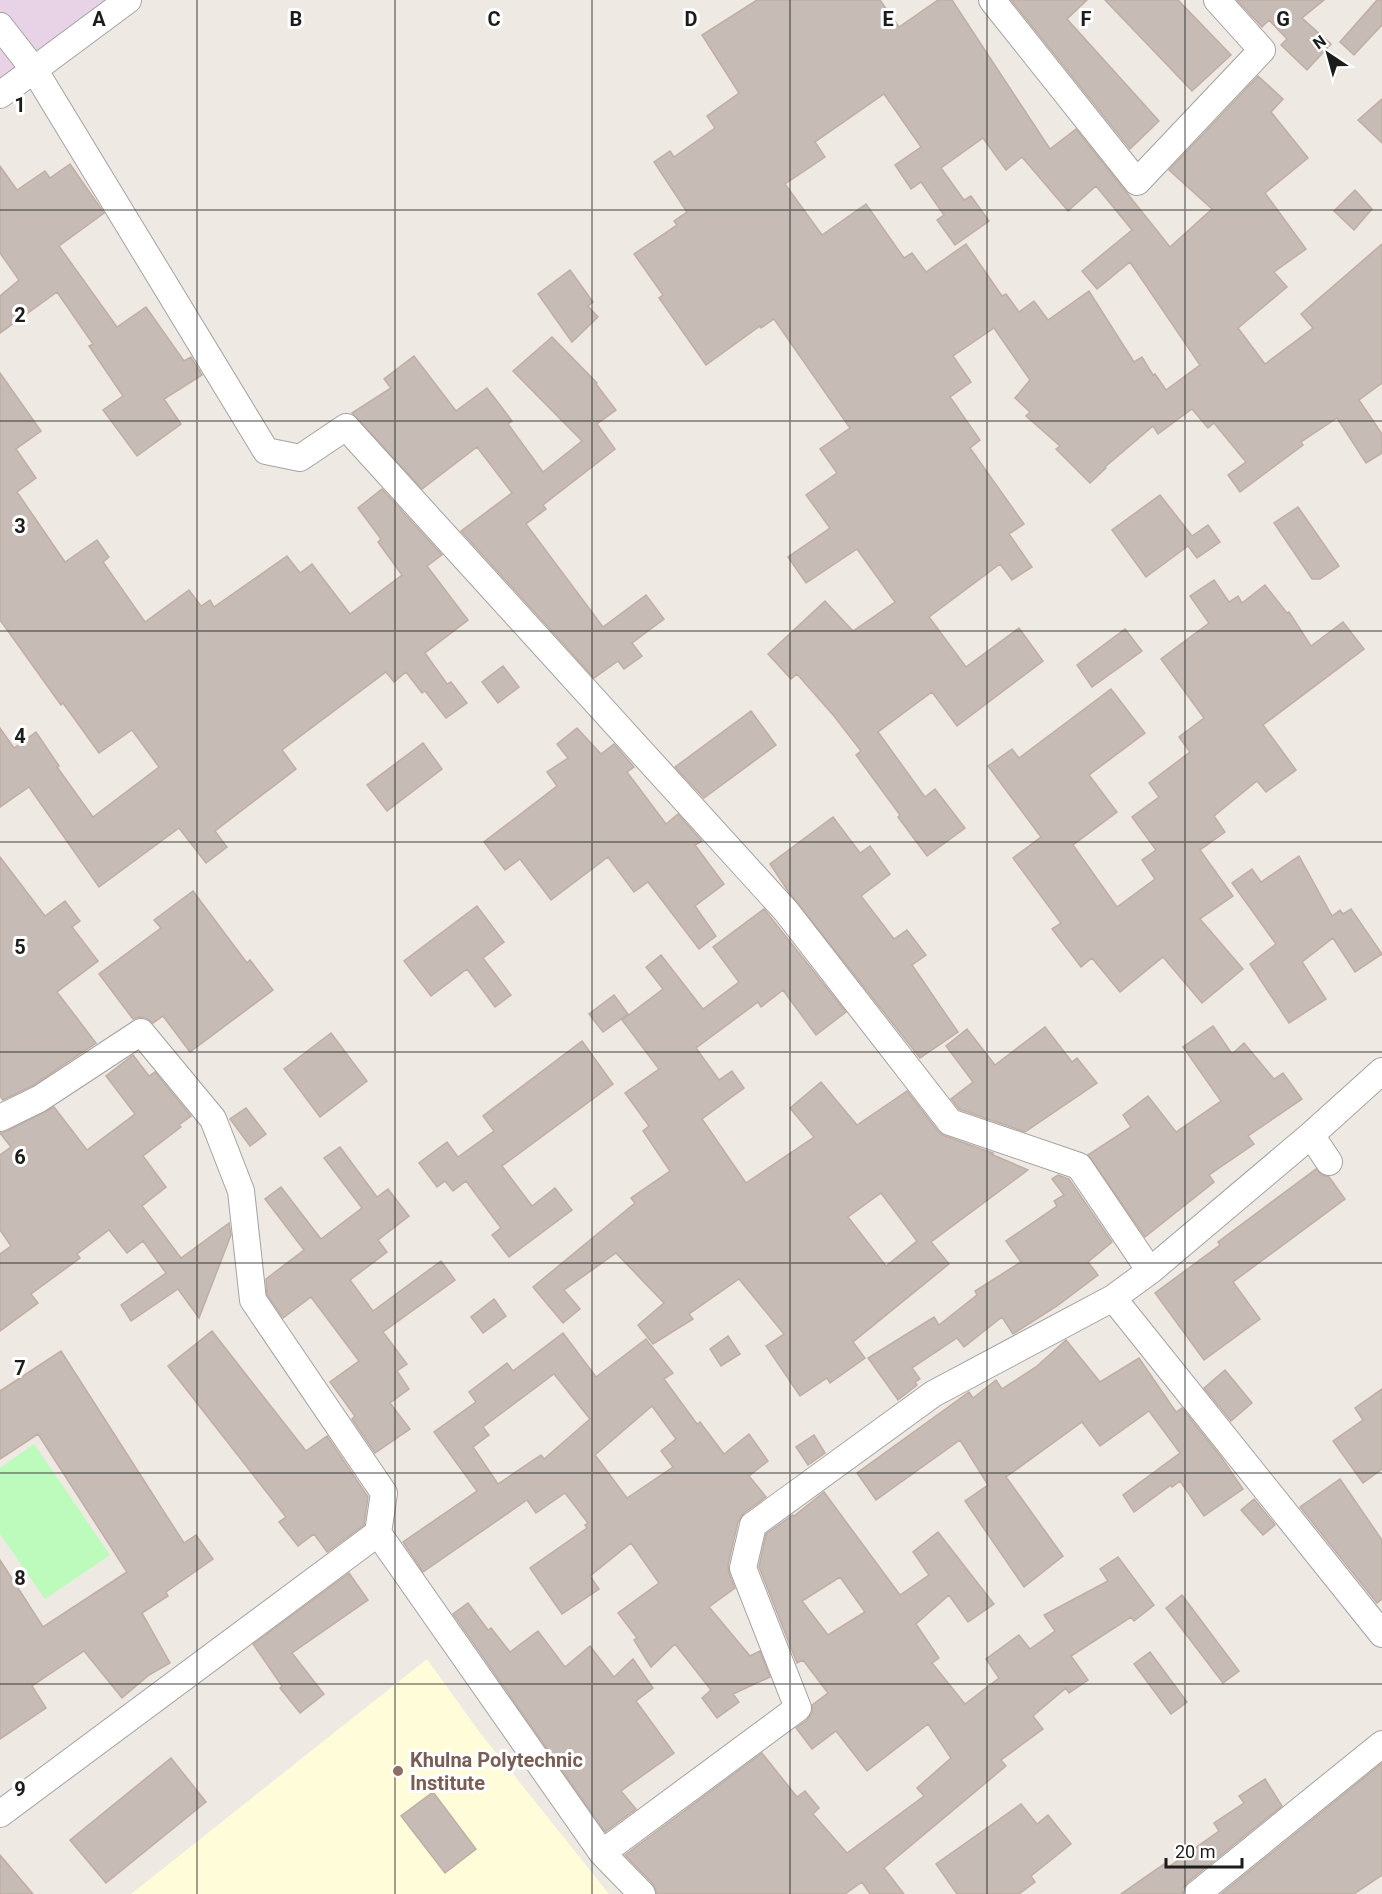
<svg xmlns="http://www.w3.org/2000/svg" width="1382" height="1894" viewBox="0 0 1382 1894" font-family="Roboto,sans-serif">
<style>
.industrial{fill:#e8d3e6}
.education{fill:#fffcda}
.park{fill:#bdfbbc}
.building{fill:#c6bbb5;stroke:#c0aea4;stroke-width:1.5;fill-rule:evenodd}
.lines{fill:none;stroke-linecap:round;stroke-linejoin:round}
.minor-casing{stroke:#a3a3a3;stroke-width:28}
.minor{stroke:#fff;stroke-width:26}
.grid{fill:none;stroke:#1c1c1c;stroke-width:1.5;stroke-opacity:0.55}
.education-dot{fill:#8d6e63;stroke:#fff;stroke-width:2}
.labels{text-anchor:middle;stroke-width:6;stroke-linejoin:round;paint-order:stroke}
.education-label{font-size:20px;font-weight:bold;fill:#785e54;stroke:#fff;text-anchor:start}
.grid-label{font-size:20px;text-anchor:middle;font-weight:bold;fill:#1c1c1c;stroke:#fff;stroke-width:6;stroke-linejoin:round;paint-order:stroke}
</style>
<rect width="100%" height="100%" fill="#eee9e2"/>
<path class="industrial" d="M0,0H128L0,97Z"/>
<path class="education" d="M427,1659L478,1730L609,1894H131Z"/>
<path class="park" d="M34,1444L110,1555L45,1599L0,1534V1468Z"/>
<path class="building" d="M757,0H880L899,27L938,0H952L1050,149L1076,129L1170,247L1212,209L1169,170L1258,76L1283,99L1271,112L1308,158L1265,193L1306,249L1274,272L1287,287L1238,328L1265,364L1313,328L1301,314L1382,244V383L1359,400L1382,434V453L1366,463L1337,418L1301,442L1303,445L1240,492L1228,475L1246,462L1214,423L1208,428L1192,409L1158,434L1153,426L1105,467L1106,468L1090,483L1056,449L1060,446L1026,416L1030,412L1015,398L1030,380L994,328L953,356L971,382L950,397L980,440L970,448L1024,524L1009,534L1032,567L1012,580L1000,564L929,617L966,667L1019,628L1043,661L957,726L932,692L878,732L925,797L935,789L965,828L927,856L898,817L900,815L856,755L861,751L834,716L797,674L791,679L768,654L825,601L853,631L895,602L857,549L806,583L788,557L830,528L806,495L837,473L820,449L850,428L774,319L761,328L760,326L706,365L659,298L663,295L634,254L677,225L674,221L687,212L654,162L670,151L674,157L715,128L707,116L739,93L702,35ZM884,94L921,147L895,165L911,189L921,182L944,215L937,220L955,245L989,221L971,196L964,200L941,168L983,138L1006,170L1022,157L1068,211L1096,186L1132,230L1082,271L1097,289L1130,262L1200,365L1166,390L1155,374L1153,375L1142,357L1134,362L1089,291L1048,320L1034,301L1019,312L1006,294L1002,296L966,244L926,272L912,253L904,258L866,204L822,235L785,184L825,157L815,142Z
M1011,0H1087L1067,19L1159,121L1130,149Z
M1105,0H1178L1231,55L1192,91Z
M1237,0H1324L1302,18L1331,44L1307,70L1281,45L1287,39L1269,20L1262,27Z
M1377,0H1382V25L1354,55L1340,42Z
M1382,99V143L1358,120Z
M70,164L104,213L59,246L117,327L146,307L184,361L191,357L202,375L164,399L181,424L137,456L103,410L123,396L89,346L93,344L57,292L0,333V296L19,280L0,253V166L17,190L45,171L50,178Z
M1355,190L1372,209L1354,230L1334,211Z
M570,270L593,302L588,306L598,317L572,342L538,294Z
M552,337L597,383L596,384L616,410L597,424L615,449L543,505L546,509L526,524L603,627L646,595L664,619L632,643L642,656L624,669L618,661L594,678L461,531L512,493L477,447L422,489L352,413L391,388L384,379L414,356L456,411L487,388L512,421L508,424L543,472L582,441L513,371Z
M0,373L41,431L16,449L36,478L17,492L65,562L97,540L109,557L103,562L145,622L189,590L201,606L210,600L214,607L287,556L300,573L312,564L350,614L402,575L378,542L381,539L358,508L382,489L442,555L427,566L468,620L425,653L447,684L451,682L467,703L446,718L425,691L422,693L406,672L394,682L386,672L282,750L296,769L215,831L227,847L206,863L179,828L99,887L29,787L0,807V728L14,748L36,732L59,766L57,767L93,817L159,767L132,730L99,753L63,703L61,705L0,620Z
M1160,495L1192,536L1208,525L1220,542L1197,558L1188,546L1146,577L1112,530Z
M1298,507L1339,566L1320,579H1312L1274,523Z
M1214,580L1229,602L1238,596L1242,603L1265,585L1287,613L1289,612L1311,646L1343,622L1364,649L1263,725L1296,770L1266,792L1257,781L1214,816L1225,832L1200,850L1233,896L1200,919L1243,969L1202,1003L1163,957L1120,992L1092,958L1081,967L1052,929L1061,923L1013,858L1041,837L988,766L1012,749L1019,758L1111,689L1145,733L1089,775L1117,812L1073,845L1117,907L1155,879L1142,860L1156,850L1132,817L1159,797L1149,783L1190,752L1179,737L1204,718L1161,659L1209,623L1190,596Z
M1125,629L1142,651L1092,687L1077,665Z
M503,666L519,687L498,703L482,682Z
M751,711L776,745L704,798L675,767Z
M577,728L601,754L614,744L634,767L627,772L666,824L678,814L702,841L695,845L724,884L695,906L716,936L699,949L648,882L634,892L608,857L551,900L520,859L505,870L484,842L557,786L547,772L568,758L557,744Z
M423,743L442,769L387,811L367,785Z
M833,817L860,853L870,846L890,874L861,896L894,939L907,930L926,955L912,965L958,1032L920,1058L788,891L770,864Z
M1299,856L1332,916L1340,910L1343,914L1351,909L1382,954L1355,972L1333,938L1302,962L1326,999L1289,1023L1250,964L1276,944L1232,883L1252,869L1261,882Z
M0,857L45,916L65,901L80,921L72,927L98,961L57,992L96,1043L32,1086L3,1100L0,1096Z
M193,891L247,963L250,960L273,990L190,1052L163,1016L153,1023L146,1018L139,1017L133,1019L99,974L161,928L154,920Z
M477,906L504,942L483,958L511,995L495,1007L467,969L431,996L404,961Z
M764,909L846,1012L816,1035L783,990L761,1007L758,1002L696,1048L719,1080L732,1071L744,1088L702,1119L746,1183L814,1137L790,1108L821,1082L857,1125L907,1091L938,1131L945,1136L993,1153L991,1154L1028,1170L931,1242L949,1264L853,1342L865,1358L830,1383L827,1378L800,1396L766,1346L784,1334L739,1279L689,1314L693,1319L653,1344L638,1325L664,1303L616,1253L564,1290L580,1309L563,1323L533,1287L635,1203L631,1198L670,1171L643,1131L649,1126L625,1093L659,1069L622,1020L663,989L646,967L661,955L703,1009L739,982L713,947ZM881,1193L917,1241L886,1266L848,1217Z
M614,995L628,1014L603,1032L589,1014Z
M1213,1026L1232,1054L1244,1043L1274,1079L1283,1073L1302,1099L1248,1136L1254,1144L1209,1175L1214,1182L1145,1237L1088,1155L1131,1127L1123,1115L1148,1096L1176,1132L1221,1101L1183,1047Z
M1045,1027L1072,1062L1077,1058L1097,1083L1025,1132L959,1109L951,1099L973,1082L946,1046L967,1029L995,1065Z
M331,1033L367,1081L320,1117L284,1069Z
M582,1041L613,1084L502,1166L532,1206L555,1188L572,1210L509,1257L492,1235L501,1228L466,1181L453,1191L445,1181L437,1187L419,1163L447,1142L458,1157L494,1131L483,1116Z
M133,1055L149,1076L155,1072L191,1116L179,1125L181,1127L143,1156L166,1187L142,1206L181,1258L229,1223L231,1235L199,1318L178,1289L131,1321L121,1305L166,1273L143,1241L127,1253L109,1230L77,1254L80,1258L31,1294L38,1303L0,1331V1254L11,1246L0,1230V1155L11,1147L0,1133L7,1131L54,1107L87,1150L135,1114L106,1076Z
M246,1108L266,1134L250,1146L230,1119Z
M340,1147L377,1197L388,1189L409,1216L378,1240L387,1252L350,1280L373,1311L441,1261L455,1280L383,1332L407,1364L397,1371L409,1389L390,1403L410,1429L375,1453L352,1419L355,1416L330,1382L359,1361L311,1297L283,1318L267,1295L266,1279L304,1250L265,1199L281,1187L321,1239L362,1208L324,1158Z
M1316,1169L1322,1175L1329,1177L1345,1199L1233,1282L1260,1319L1204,1360L1155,1293L1220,1245L1218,1242Z
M1058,1175L1069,1179L1112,1242L1088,1262L1098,1275L1057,1306L1013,1334L1002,1317L964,1347L957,1338L912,1368L920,1379L915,1382L917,1385L898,1400L868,1358L934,1317L939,1325L977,1295L975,1291L1021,1262L1006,1241L1057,1206L1054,1201L1064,1195L1052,1179Z
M494,1299L506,1316L483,1333L471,1317Z
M212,1331L306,1451L327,1436L368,1497L364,1525L327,1552L314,1534L298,1546L279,1522L286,1517L168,1366Z
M563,1333L596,1377L646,1339L673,1373L664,1379L697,1424L700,1422L724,1454L749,1434L768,1461L749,1476L766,1497L744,1513L738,1522L728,1565L729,1573L735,1588L709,1607L750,1656L760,1651L770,1677L733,1694L739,1702L717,1718L702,1698L711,1690L675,1644L651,1667L634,1640L637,1638L618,1613L659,1583L631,1543L590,1576L599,1589L562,1614L530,1568L587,1528L585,1525L588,1523L565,1493L536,1513L527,1500L423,1572L403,1542L477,1491L434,1432L476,1402L469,1392L507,1363L513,1371ZM554,1374L590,1419L544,1459L541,1455L498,1484L473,1447L489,1435L483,1427ZM652,1406L676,1439L661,1451L673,1467L627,1498L595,1455Z
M728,1336L740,1354L721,1366L710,1349Z
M1066,1340L1100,1382L1139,1358L1176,1412L1182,1408L1221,1457L1243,1489L1204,1516L1180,1481L1172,1487L1171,1485L1134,1512L1123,1495L1180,1453L1149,1411L1100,1446L1082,1422L1006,1477L1063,1556L1024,1587L965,1501L988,1485L960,1440L876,1500L857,1473L969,1392L973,1398L996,1380L1002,1389L1036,1367Z
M61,1351L184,1543L196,1535L213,1559L166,1592L168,1596L142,1613L170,1663L149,1675L122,1698L84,1651L32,1686L46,1708L0,1739V1560L43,1627L127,1572L38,1434L0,1459V1391Z
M1225,1370L1252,1403L1231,1421L1204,1388Z
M1382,1389V1469L1363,1483L1333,1441L1363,1420L1355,1408Z
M814,1435L825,1453L808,1465L796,1447Z
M1340,1479L1382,1540V1599L1377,1603L1300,1507Z
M824,1492L900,1595L929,1575L913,1552L938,1532L994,1604L968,1622L949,1595L916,1624L939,1658L932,1663L965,1704L999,1678L986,1659L1019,1635L1030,1649L1055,1631L1044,1615L1108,1581L1100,1569L1118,1557L1154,1605L1134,1621L1131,1617L1071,1656L1088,1680L1069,1693L1066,1688L1033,1716L1043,1729L1001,1760L1006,1766L884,1868L904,1894H870L862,1882L845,1894H657L653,1884L625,1855L762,1753L797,1797L805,1791L819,1808L813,1814L847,1853L924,1796L917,1788L951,1758L928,1724L867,1771L836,1731L812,1749L796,1728L807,1720L812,1713V1705L828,1693L803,1660L797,1663L759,1567L766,1534L793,1515L794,1516ZM840,1577L865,1612L828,1635L802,1601Z
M1254,1499L1275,1525L1263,1535L1241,1510Z
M349,1573L368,1600L292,1653L324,1694L300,1713L280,1688L282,1686L253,1644Z
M1182,1595L1239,1671L1223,1683L1166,1608Z
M468,1603L488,1630L491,1628L510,1652L538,1631L565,1667L590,1646L614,1677L633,1659L653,1688L636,1701L674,1753L621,1791L636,1809L605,1832L453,1614Z
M1150,1652L1187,1702L1171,1714L1134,1664Z
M171,1758L206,1802L106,1883L70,1840Z
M1382,1763V1875L1354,1894H1221Z
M1265,1779L1282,1806L1188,1882L1183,1888L1182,1894H1121L1164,1864L1167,1868L1219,1831L1214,1823L1244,1803L1239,1796Z
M433,1792L476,1849L445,1873L401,1816Z
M1021,1804L1037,1824L1048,1815L1071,1844L1031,1876L1035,1882L1019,1894H957L936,1864Z
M0,1855L33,1894H0Z"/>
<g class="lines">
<defs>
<path id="minor" d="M992,0L1137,182L1262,50L1217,0
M0,26L35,71L266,451L300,458L346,427L786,911L950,1122L1079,1166L1150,1271
M0,95L128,0
M0,1118L39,1099L141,1032L213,1119L241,1191L253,1300L384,1493L378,1533
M1311,1135L1382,1071
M1113,1298L1382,1634
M0,1814L378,1533L602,1853L642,1894
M602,1853L798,1708L743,1568L753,1525L933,1394L1113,1298L1150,1271L1311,1135L1329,1162
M1197,1894L1382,1744"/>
</defs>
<use href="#minor" class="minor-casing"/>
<use href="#minor" class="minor"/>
</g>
<path class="grid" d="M197,0V1894M395,0V1894M592,0V1894M790,0V1894M987,0V1894M1185,0V1894M0,210H1382M0,421H1382M0,631H1382M0,842H1382M0,1052H1382M0,1263H1382M0,1473H1382M0,1684H1382"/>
<circle class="education-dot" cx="398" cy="1771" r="6"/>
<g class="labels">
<g class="education-label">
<text x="410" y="1767">Khulna Polytechnic<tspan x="410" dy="23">Institute</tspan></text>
</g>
</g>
<g class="grid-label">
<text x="99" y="26">A</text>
<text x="296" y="26">B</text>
<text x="494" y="26">C</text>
<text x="691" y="26">D</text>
<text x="888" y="26">E</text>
<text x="1086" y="26">F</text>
<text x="1283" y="26">G</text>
<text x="20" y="112">1</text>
<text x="20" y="322">2</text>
<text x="20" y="533">3</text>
<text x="20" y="743">4</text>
<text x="20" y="954">5</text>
<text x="20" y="1164">6</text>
<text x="20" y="1375">7</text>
<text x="20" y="1585">8</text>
<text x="20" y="1796">9</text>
</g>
<g transform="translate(1328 54) rotate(324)" stroke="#ffffff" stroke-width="4.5" paint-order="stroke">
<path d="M0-4.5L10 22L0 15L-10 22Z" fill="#1c1c1c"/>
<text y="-9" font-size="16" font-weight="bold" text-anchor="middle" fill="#1c1c1c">N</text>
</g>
<path d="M1166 1858v9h76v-9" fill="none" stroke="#1c1c1c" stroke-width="3"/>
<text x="1175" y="1858" font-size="18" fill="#1c1c1c" stroke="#ffffff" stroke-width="4.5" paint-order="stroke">20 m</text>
</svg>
